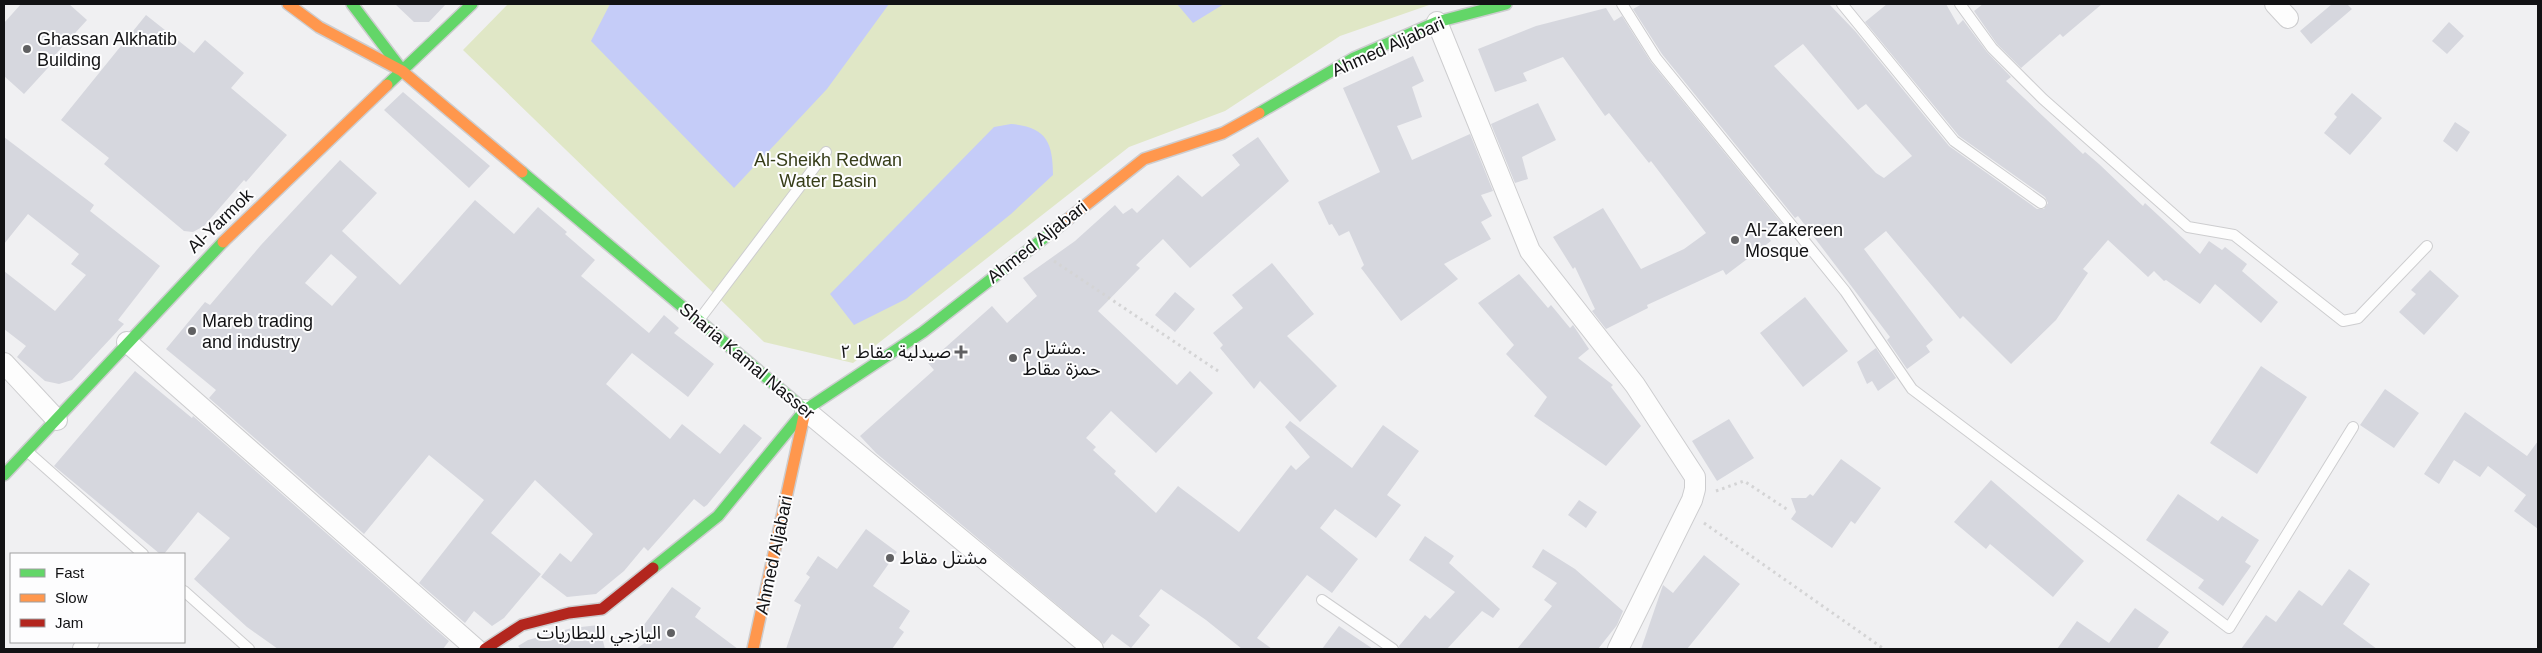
<svg xmlns="http://www.w3.org/2000/svg" width="2542" height="653" viewBox="0 0 2542 653" font-family="Arial,'Noto Sans Arabic',sans-serif">
<style>
.green{fill:#e0e7c6}
.water{fill:#c5ccf8}
.building{fill:#d6d7de;fill-rule:evenodd}
.lines{fill:none;stroke-linecap:round;stroke-linejoin:round}
.lane-casing{stroke:#cdcdcf;stroke-width:12}
.street-casing{stroke:#cdcdcf;stroke-width:22}
.fast-casing{stroke:#cdcdcf;stroke-width:14}
.slow-casing{stroke:#cdcdcf;stroke-width:14}
.jam-casing{stroke:#cdcdcf;stroke-width:14}
.path{stroke:#d4d4d5;stroke-width:3;stroke-dasharray:2.5 4;stroke-linecap:butt}
.lane{stroke:#fdfdfd;stroke-width:10}
.street{stroke:#fdfdfd;stroke-width:20}
.fast{stroke:#63d668;stroke-width:11}
.slow{stroke:#ff974d;stroke-width:11}
.jam{stroke:#b3261e;stroke-width:11}
.poi-dot{fill:#606062;stroke:#fdfdfe;stroke-width:2}
.labels{text-anchor:middle;stroke-width:4;stroke-linejoin:round;paint-order:stroke}
.poi-label{font-size:18px;fill:#121214;stroke:#fdfdfe;text-anchor:start}
.street-label{font-size:18px;fill:#121214;stroke:#fdfdfe}
.park-label{font-size:18px;fill:#363d18;stroke:#fdfdfe}
</style>
<rect width="100%" height="100%" fill="#f0f0f2"/>
<path class="green" d="M508,4H1432L1340,36L1225,111L1129,147L853,363L764,342L463,50Z"/>
<path class="water" d="M610,4H889L827,89L734,188L591,41Z
M1177,4H1224L1193,23Z
M1011,124C1046,127 1053,142 1053,175L1011,214L906,299L854,325L830,294L994,127Z"/>
<path class="building" d="M21,4H69L87,20L54,56L57,58L24,94L4,76V23Z
M395,4H446L429,22H414Z
M1642,4H1829L1855,31L1949,146L2037,209H2044L2048,203L2045,197L1959,136L1865,22L1887,4H1946L1958,25L1963,20L1987,52L2011,77L2006,81L2083,154L2085,152L2099,164L2143,206L2145,203L2200,254L2209,241L2222,250L2225,247L2247,264L2242,271L2278,302L2261,323L2215,284L2200,304L2166,280L2164,281L2154,271L2148,277L2108,240L2083,269L2088,273L2056,320L2011,364L1963,316L1960,319L1886,231L1864,249L1933,340L1926,346L1930,352L1907,369L1887,340L1890,337L1798,216L1795,218L1662,54L1633,9ZM1803,44L1858,110L1866,104L1912,156L1884,178L1876,173L1774,66Z
M1983,4H2102L2063,37L2060,34L2021,68L1997,44L1974,11Z
M2332,4H2347L2352,9L2311,44L2300,31Z
M1606,8L1614,21L1622,16L1651,62L1784,226L1769,238L1771,241L1726,275L1723,270L1647,305L1648,308L1606,329L1592,311L1595,309L1575,267L1573,269L1553,237L1603,208L1641,269L1684,249L1706,233L1651,161L1649,163L1609,113L1605,116L1563,57L1523,73L1527,81L1495,92L1478,49L1536,26Z
M146,15L194,53L205,40L244,73L231,88L287,135L246,182L244,180L204,226L193,232L184,231L104,164L109,158L61,120Z
M2449,22L2464,36L2447,54L2432,41Z
M1413,56L1424,81L1412,87L1422,117L1397,126L1412,160L1470,134L1493,191L1481,195L1492,216L1481,222L1491,239L1444,264L1458,279L1401,321L1361,268L1364,265L1349,231L1339,236L1332,224L1329,225L1318,202L1380,172L1343,88Z
M403,92L490,166L469,188L384,110Z
M2352,93L2382,118L2350,155L2324,133L2337,117L2334,114Z
M1538,103L1556,140L1522,157L1528,179L1515,183L1491,124Z
M2455,122L2470,132L2457,152L2443,141Z
M4,137L94,205L90,211L160,266L118,320L124,324L72,380L59,384L45,381L17,357L26,346L4,329V271L55,311L86,275L71,264L79,254L28,214L4,244Z
M1258,137L1289,181L1190,268L1163,239L1136,265L1140,268L1098,311L1177,385L1190,371L1213,393L1156,453L1111,411L1086,438L1096,447L1093,450L1116,471L1114,474L1156,513L1178,486L1239,532L1291,465L1296,470L1310,457L1285,427L1290,421L1352,468L1383,425L1419,451L1387,495L1401,505L1376,538L1335,509L1320,528L1358,559L1332,593L1307,575L1257,638L1272,649H1242L1206,620L1161,589L1139,616L1150,625L1131,648L1112,634L1104,644L876,453L860,436L934,370L928,363L992,306L1007,323L1037,296L1023,278L1075,241L1115,205L1123,214L1132,208L1137,213L1178,175L1202,197L1240,165L1232,155Z
M340,160L377,193L342,231L400,285L475,200L514,234L538,207L567,232L565,234L595,260L581,276L649,333L664,315L679,328L674,333L714,364L688,397L632,353L606,384L670,439L682,424L720,454L744,424L762,438L707,505L704,507L694,499L648,551L644,547L624,571L596,594L567,597L541,577L560,553L571,562L593,534L535,480L491,533L541,574L504,618L492,626L474,611L465,623L419,583L484,500L429,455L364,534L209,398L216,390L166,349L205,302L210,305L261,245ZM331,254L357,277L332,306L305,283Z
M1272,263L1314,314L1287,336L1337,386L1300,422L1260,381L1254,389L1220,348L1223,345L1213,333L1243,308L1232,295Z
M2430,270L2459,296L2424,335L2399,312L2416,294L2411,290Z
M1519,274L1548,308L1551,305L1570,328L1573,325L1589,349L1578,358L1613,385L1611,387L1641,426L1606,466L1534,416L1547,397L1506,354L1514,345L1478,303Z
M1175,292L1195,309L1175,332L1155,315Z
M1805,297L1848,351L1803,387L1760,333Z
M1876,348L1896,378L1878,391L1872,381L1867,384L1857,362Z
M2261,366L2307,397L2257,474L2210,443Z
M135,371L192,418L193,416L449,641L443,649H278L247,627L194,579L230,538L198,512L164,554H160L54,466Z
M2385,389L2419,413L2394,448L2360,425Z
M2465,412L2527,456L2538,441V529L2514,511L2526,495L2488,466L2480,477L2454,460L2439,484L2424,474Z
M1729,419L1754,458L1717,481L1692,441Z
M1841,459L1881,488L1855,524L1851,521L1832,548L1791,519L1796,512L1791,498H1806L1810,494L1813,496Z
M1991,480L2084,561L2053,597L1990,544L1986,549L1954,522Z
M2178,494L2218,521L2222,516L2259,540L2245,562L2251,566L2223,606L2198,588L2204,580L2146,540Z
M1579,500L1597,512L1586,528L1568,515Z
M866,529L897,552L873,586L910,611L899,628L904,632L892,649H786L801,605L794,601L810,577L806,574L818,556L837,569Z
M1425,536L1454,556L1449,563L1500,609L1493,618L1482,611L1447,649H1400L1399,646L1425,615L1430,619L1455,592L1409,560Z
M1543,549L1575,569L1623,611L1617,625L1598,649H1517L1552,606L1544,600L1557,583L1532,567Z
M1704,555L1740,584L1687,649H1641L1663,585L1673,593Z
M2349,569L2370,584L2343,624L2377,649H2241L2266,615L2276,622L2299,590L2322,606Z
M672,587L701,608L695,617L738,649H636L652,638L641,629Z
M2135,608L2169,632L2157,649H2057L2077,621L2109,643Z
M599,625L605,649H521L518,646L528,640L572,628Z
M1339,626L1373,649H1322Z"/>
<g class="lines">
<defs>
<path id="lane" d="M1622,4L1656,58L1845,291L1912,389L2229,628L2353,427
M1842,4L1954,141L2041,203
M1960,4L1992,48L2043,99L2188,227L2234,235L2343,321L2358,318L2427,246
M699,320L826,152
M28,452L143,554
M184,591L249,649
M1322,600L1393,649"/>
<path id="street" d="M2275,4L2288,18
M1437,22L1530,251L1635,385L1695,477V489L1692,500L1618,649
M127,342L476,649
M4,363L57,420
M805,410L1093,649
M83,649L89,642"/>
<path id="fast" d="M352,4L399,66
M387,85L472,4
M1259,113L1354,58L1437,22L1506,4
M522,172L805,410
M4,475L223,242
M653,568L718,516L805,410L923,332L1053,231"/>
<path id="slow" d="M288,4L319,27L402,71L522,172
M1053,231L1144,159L1223,133L1259,113
M223,242L387,85
M753,649L804,416"/>
<path id="jam" d="M485,649L522,625L569,613L602,609L653,568"/>
</defs>
<use href="#lane" class="lane-casing"/>
<use href="#street" class="street-casing"/>
<use href="#fast" class="fast-casing"/>
<use href="#slow" class="slow-casing"/>
<use href="#jam" class="jam-casing"/>
<path class="path" d="M1054,261L1221,373
M1716,491L1744,481L1788,510
M1704,523L1884,649"/>
<use href="#lane" class="lane"/>
<use href="#street" class="street"/>
<use href="#fast" class="fast"/>
<use href="#slow" class="slow"/>
<use href="#jam" class="jam"/>
</g>
<g class="poi-dot">
<circle cx="27" cy="49" r="5"/>
<circle cx="1735" cy="240" r="5"/>
<circle cx="192" cy="331" r="5"/>
<path d="M958.5 344.5h5v5h5v5h-5v5h-5v-5h-5v-5h5z"/>
<circle cx="1013" cy="358" r="5"/>
<circle cx="890" cy="558" r="5"/>
<circle cx="671" cy="633" r="5"/>
</g>
<g class="labels">
<g class="poi-label">
<text x="37" y="45">Ghassan Alkhatib<tspan x="37" dy="21">Building</tspan></text>
<text x="1745" y="236">Al-Zakereen<tspan x="1745" dy="21">Mosque</tspan></text>
<text x="202" y="327">Mareb trading<tspan x="202" dy="21">and industry</tspan></text>
<text x="1023" y="354">مشتل م.<tspan x="1023" dy="21">حمزة مقاط</tspan></text>
<text x="951" y="358" text-anchor="end">صيدلية مقاط ٢</text>
<text x="900" y="564">مشتل مقاط</text>
<text x="661" y="639" text-anchor="end">اليازجي للبطاريات</text>
</g>
<g class="street-label">
<text transform="translate(1388 47) rotate(-24)" y="6">Ahmed Aljabari</text>
<text transform="translate(220 221) rotate(-44)" y="6">Al-Yarmok</text>
<text transform="translate(1037 242) rotate(-38)" y="6">Ahmed Aljabari</text>
<text transform="translate(747 361) rotate(40)" y="6">Sharia Kamal Nasser</text>
<text transform="translate(774 555) rotate(-78)" y="6">Ahmed Aljabari</text>
</g>
<g class="park-label">
<text x="828" y="166">Al-Sheikh Redwan<tspan x="828" dy="21">Water Basin</tspan></text>
</g>
</g>
<rect width="2542" height="653" fill="none" stroke="#121214" stroke-width="10"/>
<rect x="10" y="553" width="175" height="90" fill="#fdfdfe" stroke="#9f9fa0"/>
<rect x="20" y="569" width="25" height="8" fill="#63d668" stroke="#9f9fa0"/>
<text x="55" y="578" font-size="15" fill="#121214">Fast</text>
<rect x="20" y="594" width="25" height="8" fill="#ff974d" stroke="#9f9fa0"/>
<text x="55" y="603" font-size="15" fill="#121214">Slow</text>
<rect x="20" y="619" width="25" height="8" fill="#b3261e" stroke="#9f9fa0"/>
<text x="55" y="628" font-size="15" fill="#121214">Jam</text>
</svg>
